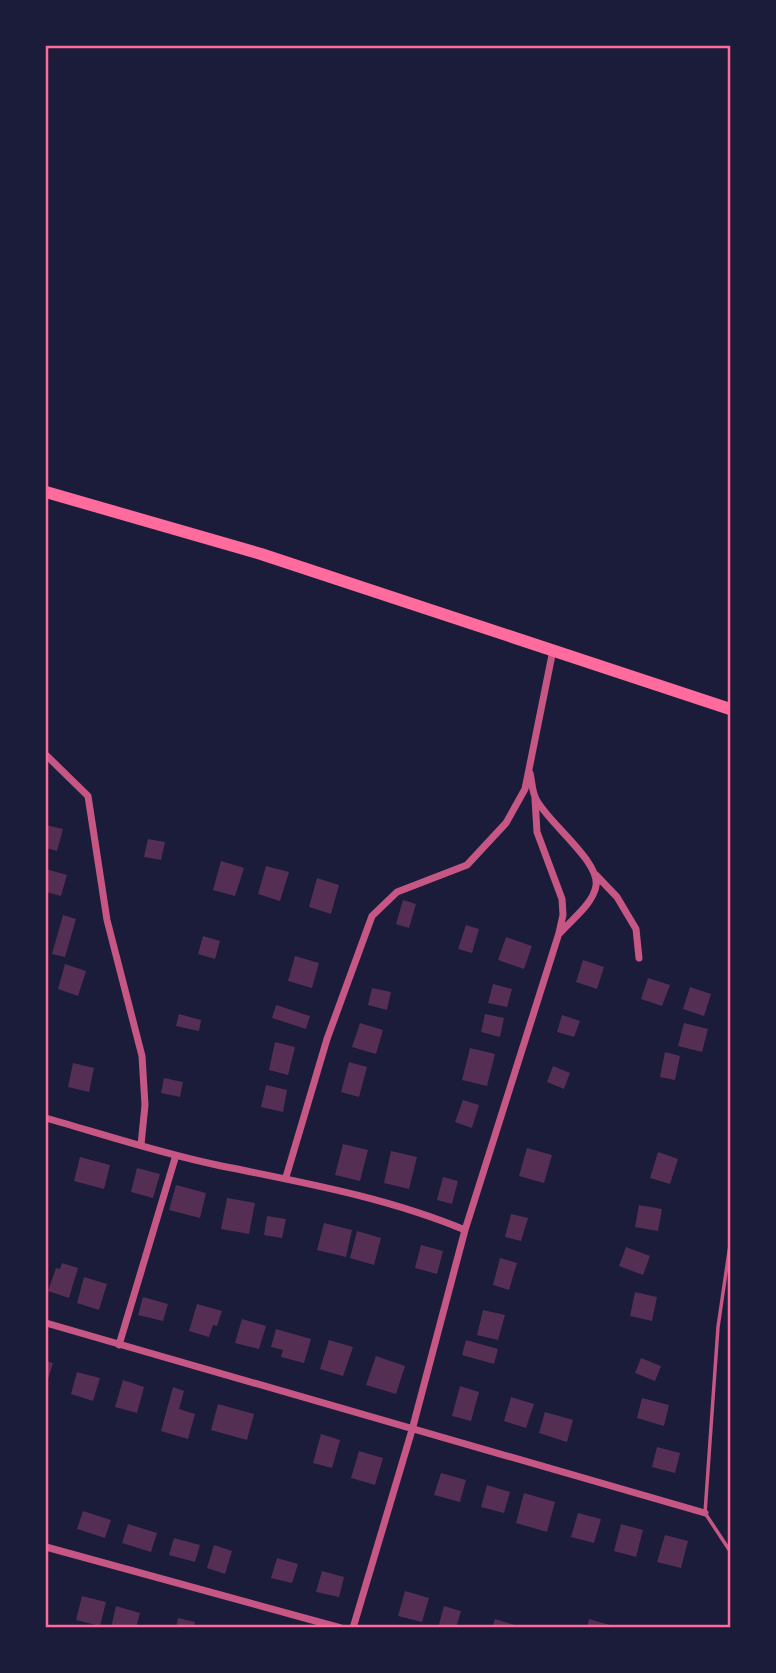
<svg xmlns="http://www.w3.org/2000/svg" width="776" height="1673" viewBox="0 0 776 1673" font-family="'PT Sans Narrow',sans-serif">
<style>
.building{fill:#542f53}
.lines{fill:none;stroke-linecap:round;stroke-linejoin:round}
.service{stroke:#c65784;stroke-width:3.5}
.minor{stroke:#c65784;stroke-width:7}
.primary{stroke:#ff6b9d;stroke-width:12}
.neatline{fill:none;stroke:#ff6b9d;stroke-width:2.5}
</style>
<rect width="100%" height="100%" fill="#1b1b3a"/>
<path class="building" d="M46,825L63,829L57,851L46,848Z
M148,839L165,842L161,860L144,857Z
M221,861L244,868L235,896L213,890Z
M266,866L289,872L280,901L258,894Z
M46,869L67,875L61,896L46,892Z
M317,878L339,885L331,914L309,907Z
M403,900L416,904L409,928L396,924Z
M63,915L76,919L65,957L52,954Z
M466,925L479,929L472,953L458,949Z
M203,936L220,941L215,959L198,954Z
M506,937L532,946L524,969L498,960Z
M295,956L319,963L312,988L288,981Z
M583,960L604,967L597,989L576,982Z
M65,964L86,971L78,996L58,989Z
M648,978L670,985L662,1006L641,999Z
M493,984L512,989L507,1007L488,1003Z
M690,987L711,994L704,1016L683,1009Z
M372,988L391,992L387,1010L368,1005Z
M276,1005L310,1016L306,1029L272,1018Z
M179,1014L201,1020L199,1031L176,1026Z
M485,1014L504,1018L500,1037L481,1032Z
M562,1015L580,1021L574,1037L557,1032Z
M360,1023L383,1030L376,1054L352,1047Z
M684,1023L708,1029L702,1052L678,1046Z
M275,1042L295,1047L288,1075L269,1070Z
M470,1048L495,1054L487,1086L462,1080Z
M665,1052L680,1056L675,1080L660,1077Z
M349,1062L367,1067L359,1097L341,1092Z
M73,1063L94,1068L89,1092L68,1087Z
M553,1066L570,1073L564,1089L547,1082Z
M164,1078L183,1082L180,1097L161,1093Z
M266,1085L287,1090L283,1112L261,1107Z
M463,1100L479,1105L472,1128L455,1122Z
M343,1144L368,1150L360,1181L335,1175Z
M527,1148L552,1155L544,1183L519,1176Z
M391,1151L417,1157L409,1189L384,1183Z
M658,1152L678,1159L670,1184L650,1178Z
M80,1157L110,1165L104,1189L74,1181Z
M137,1168L160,1174L153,1198L131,1192Z
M443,1177L458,1181L452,1204L437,1200Z
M176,1185L206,1193L200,1218L169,1210Z
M227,1198L255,1203L249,1234L221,1229Z
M639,1205L662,1209L658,1231L635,1227Z
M511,1214L528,1218L521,1241L505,1237Z
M267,1216L286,1219L282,1238L264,1235Z
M324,1223L352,1230L346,1257L317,1250Z
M357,1231L381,1238L374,1265L350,1258Z
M421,1245L443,1251L437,1274L415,1268Z
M626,1247L650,1256L643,1275L619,1266Z
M500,1258L517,1263L509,1290L493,1285Z
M62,1263L78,1268L69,1298L48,1291L56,1268L60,1269Z
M84,1277L107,1284L99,1310L77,1303Z
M635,1292L657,1297L652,1321L630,1316Z
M143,1297L168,1304L163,1321L138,1315Z
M197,1304L222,1311L217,1326L213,1325L209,1337L189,1331Z
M483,1310L505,1315L498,1340L477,1335Z
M242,1319L266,1326L259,1349L235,1343Z
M276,1329L311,1339L304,1363L281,1357L283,1350L271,1347Z
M329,1340L353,1347L343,1376L320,1369Z
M466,1340L498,1349L494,1364L462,1355Z
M376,1356L405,1366L396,1394L366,1385Z
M641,1358L661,1366L655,1381L635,1373Z
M46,1361L53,1363L46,1386Z
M77,1372L100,1378L93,1401L71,1394Z
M123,1380L144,1387L137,1413L115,1407Z
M460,1386L479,1392L471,1421L452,1416Z
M173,1387L184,1391L179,1409L195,1414L188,1439L161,1431Z
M511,1397L534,1404L526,1428L504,1421Z
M642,1398L669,1405L664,1426L637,1418Z
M218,1404L254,1414L247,1440L211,1430Z
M545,1412L573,1420L567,1442L539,1433Z
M321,1434L340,1440L332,1468L313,1463Z
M657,1447L680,1453L675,1473L652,1467Z
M359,1451L383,1458L375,1485L351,1478Z
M441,1473L466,1480L460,1502L434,1495Z
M487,1485L510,1492L504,1513L481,1507Z
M524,1493L555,1502L547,1532L516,1523Z
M83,1511L111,1520L105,1538L77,1529Z
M578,1513L601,1519L594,1543L571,1537Z
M128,1524L157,1533L151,1552L122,1543Z
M621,1524L643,1530L636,1557L614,1551Z
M665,1535L688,1541L681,1568L657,1562Z
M174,1538L200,1545L195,1562L169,1555Z
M214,1545L232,1551L225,1574L207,1568Z
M277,1558L298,1564L292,1583L271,1578Z
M322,1571L344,1577L339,1597L316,1592Z
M405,1591L429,1598L422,1622L398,1616Z
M82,1596L106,1602L100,1626L76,1620Z
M116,1606L140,1613L136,1628H111Z
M444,1606L461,1611L456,1628H438Z
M178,1618L195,1622L194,1628H176Z
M495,1619L515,1625V1628H492Z
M589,1619L617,1627V1628H587Z"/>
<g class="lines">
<path class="service" d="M730,1245L718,1327L705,1513L730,1551"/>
<path class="minor" d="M46,755L88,796L107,920L142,1056L145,1105L141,1145
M530,773C532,781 532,792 536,799C548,823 600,861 596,886C593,904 571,920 560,933
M596,875L617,897L636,929L639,958
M46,1118C102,1134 159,1153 217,1165C300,1182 386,1197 465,1230
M286,1177L327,1039L372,916L397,892L467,865L506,823L525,789L553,650
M46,1323L705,1513
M119,1345L176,1155
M46,1547L341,1628
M353,1628L412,1430L465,1230L559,933L563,915L562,899L537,832L535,799"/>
<path class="primary" d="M46,492L261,554L730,709"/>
</g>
<rect width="776" height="1673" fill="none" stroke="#1b1b3a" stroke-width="94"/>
<rect x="47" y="47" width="682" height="1579" class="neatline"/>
</svg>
